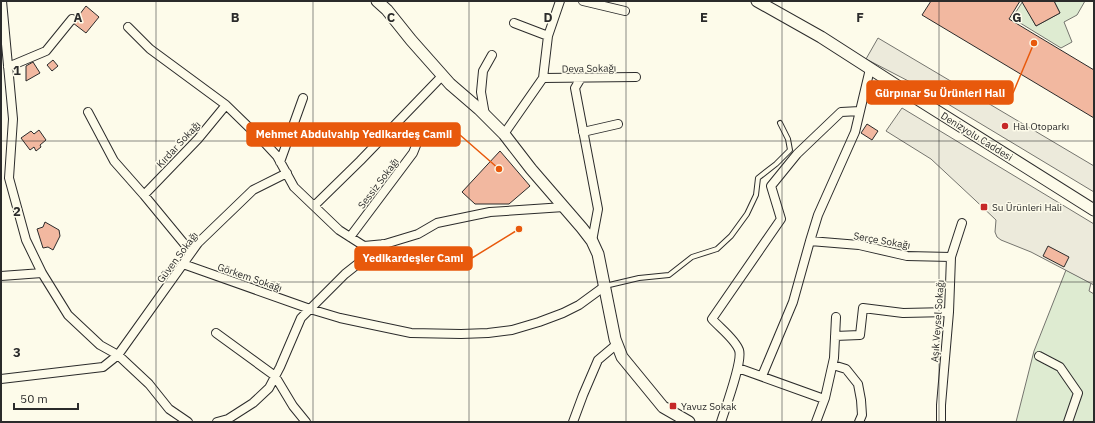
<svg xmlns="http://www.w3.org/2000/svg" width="1095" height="423" viewBox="0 0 1095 423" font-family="'IBM Plex Sans',sans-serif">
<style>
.green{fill:#deebd1;stroke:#74746e}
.parking{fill:#eceadb;stroke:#74746e}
.building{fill:#f2b8a0;stroke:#2b2b2b}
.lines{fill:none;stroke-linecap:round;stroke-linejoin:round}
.lane-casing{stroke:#2b2b2b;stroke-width:6}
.street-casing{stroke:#2b2b2b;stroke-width:10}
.secondary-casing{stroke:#2b2b2b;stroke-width:13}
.lane{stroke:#fdfbea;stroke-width:4}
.street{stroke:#fdfbea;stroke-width:8}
.secondary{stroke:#fdfbea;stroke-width:11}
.grid{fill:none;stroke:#2b2b2b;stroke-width:1;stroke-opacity:0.55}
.poi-dot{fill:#c62828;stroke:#fdfbea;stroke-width:1.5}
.labels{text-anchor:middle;stroke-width:3;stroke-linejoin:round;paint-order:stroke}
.street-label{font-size:10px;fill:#2b2b2b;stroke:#fdfbea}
.poi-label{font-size:10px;fill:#2b2b2b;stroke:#fdfbea;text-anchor:start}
.grid-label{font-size:13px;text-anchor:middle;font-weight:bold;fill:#2b2b2b;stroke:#fdfbea;stroke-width:3;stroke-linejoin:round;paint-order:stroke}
.leader{fill:none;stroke:#e8590c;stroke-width:1.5}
.callout-dot{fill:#e8590c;stroke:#fdfbea;stroke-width:1.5}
.callout{fill:#e8590c;stroke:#e8590c;stroke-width:1.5}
.callout-label{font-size:11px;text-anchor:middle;font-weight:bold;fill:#fff}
</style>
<rect width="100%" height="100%" fill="#fdfbea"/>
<path class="green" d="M1023,1H1025L1023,2L1036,26L1060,13L1054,1H1085L1077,15L1064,22L1072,42L1061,48L1012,18Z
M1066,270L1091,283L1089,291L1094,294V422H1016L1034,351Z"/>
<path class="parking" d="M878,38L1094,166V192L918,86L866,59Z
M902,108L1094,224V285L1031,252L1001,240L997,237L995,232L996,220L975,200L931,159L886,131Z"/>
<path class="building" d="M931,1H1020L1009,19L1094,70V118L922,15Z
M1025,1H1054L1060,13L1036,26L1022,2Z
M86,6L99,17L86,33L73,23Z
M53,60L58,66L52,71L47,65Z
M33,62L40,73L26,81V66Z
M867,124L878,131L872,140L861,133Z
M39,130L46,140L40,145L41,147L36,151L34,147L30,150L21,138L31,131L34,134Z
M500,151L530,186L509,204H475L462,192Z
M45,222L59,230L60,236L53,250L48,247L43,248L37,229L43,227Z
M1048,246L1069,257L1064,267L1043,256Z"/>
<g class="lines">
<defs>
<path id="lane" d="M605,286L639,278L669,275L692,257L717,249L731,236L747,214L756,195L758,178L776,164L790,150L788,139L780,123"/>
<path id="street" d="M2,1L13,119L9,178L26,240L42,273L68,315L100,345L118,355L149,384L169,409L188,422
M583,1L625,11
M514,23L548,36
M128,27L150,49L226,105L264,142L277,156L294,187L339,230L364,246L385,244L418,234L437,223L490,212L564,207
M8,67L46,51L72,19
M543,78L636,77
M581,78L575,88L598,209L592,241
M860,111L870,69
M88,112L114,161L144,195L191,252
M485,115L481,92L483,71L492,55
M583,132L618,124
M504,134L543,78L548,36L560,1
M280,162L303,98
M144,195L198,139L226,105
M314,206L360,161L443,75
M350,237L413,153L417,143L410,134L397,123
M810,241L859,245L907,256L951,257
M183,264L310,309L340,318L373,325L411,333L461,334L488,333L512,330L539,322L563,313L579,305L605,286
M1,276L42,273
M216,333L275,376L293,406L306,422
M835,336L860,335L863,308L903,313L949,312
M1039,356L1060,367L1078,393L1068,422
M833,365L846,369L858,384L861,400L862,415L859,422
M738,368L824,399
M1,379L103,367L118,355L198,243L253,190L287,173
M217,422L228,419L253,403L269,388L280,367L301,318L345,274L383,244
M573,422L583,395L598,360L617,344
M721,422C725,409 743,361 739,350C735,339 720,328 712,319L781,219L771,186L797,154L841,112L860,111L855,132L818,215L810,241L793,302L762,376
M816,422L825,398L834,358L836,317
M941,422V405L949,312L951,257L962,223"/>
<path id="secondary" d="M377,1L387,10L411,40L450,84L479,109L504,134L531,169L582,228L592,241L598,254L615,339L622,357L663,407L689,422
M757,1L821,37L916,98L1094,210"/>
</defs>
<use href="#lane" class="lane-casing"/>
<use href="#street" class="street-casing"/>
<use href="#secondary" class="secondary-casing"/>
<use href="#lane" class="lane"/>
<use href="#street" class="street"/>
<use href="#secondary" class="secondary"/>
</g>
<path class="grid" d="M156,1V422M313,1V422M469,1V422M626,1V422M782,1V422M939,1V422M1,141H1094M1,282H1094"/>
<g class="poi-dot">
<circle cx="1005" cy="126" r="4"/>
<rect x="980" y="203" width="8" height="8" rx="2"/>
<rect x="669" y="402" width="8" height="8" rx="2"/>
</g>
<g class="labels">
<g class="street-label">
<text transform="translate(589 68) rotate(-1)" y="4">Deva Sokağı</text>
<text transform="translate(977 136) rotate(32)" y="4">Denizyolu Caddesi</text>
<text transform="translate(178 144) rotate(-47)" y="4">Kırdar Sokağı</text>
<text transform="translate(378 183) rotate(-53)" y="4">Sessiz Sokağı</text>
<text transform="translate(882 240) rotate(10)" y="4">Serçe Sokağı</text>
<text transform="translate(177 257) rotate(-53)" y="4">Güven Sokağı</text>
<text transform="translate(250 277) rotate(19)" y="4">Görkem Sokağı</text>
<text transform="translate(937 321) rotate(-86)" y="4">Aşık Veysel Sokağı</text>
</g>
<g class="poi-label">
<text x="1013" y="130">Hal Otoparkı</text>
<text x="992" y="211">Su Ürünleri Hali</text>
<text x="681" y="410">Yavuz Sokak</text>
</g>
</g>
<g class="grid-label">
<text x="78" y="22">A</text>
<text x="235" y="22">B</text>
<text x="391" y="22">C</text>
<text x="548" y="22">D</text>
<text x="704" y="22">E</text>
<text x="860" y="22">F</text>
<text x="1017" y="22">G</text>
<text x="17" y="75">1</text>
<text x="17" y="216">2</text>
<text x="17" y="357">3</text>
</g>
<path class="leader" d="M1034 43L1013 93M499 169L460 135M519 229L472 258"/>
<g class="callout-dot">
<circle cx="1034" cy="43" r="4"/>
<circle cx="499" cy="169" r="4"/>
<circle cx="519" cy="229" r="4"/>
</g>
<g class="callout">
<rect x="867" y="81" width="146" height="23" rx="4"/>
<rect x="247" y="123" width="213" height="23" rx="4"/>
<rect x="355" y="247" width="117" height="23" rx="4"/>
</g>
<g class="callout-label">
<text x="940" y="97">Gürpınar Su Ürünleri Hali</text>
<text x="354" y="138">Mehmet Abdulvahip Yedikardeş Camii</text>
<text x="413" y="262">Yedikardeşler Cami</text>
</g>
<rect width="1095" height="423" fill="none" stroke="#2b2b2b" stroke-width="4"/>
<path d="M14 403v6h64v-6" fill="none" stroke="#2b2b2b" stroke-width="2"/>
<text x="20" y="403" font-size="12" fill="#2b2b2b" stroke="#fdfbea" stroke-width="3" paint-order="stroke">50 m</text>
</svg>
